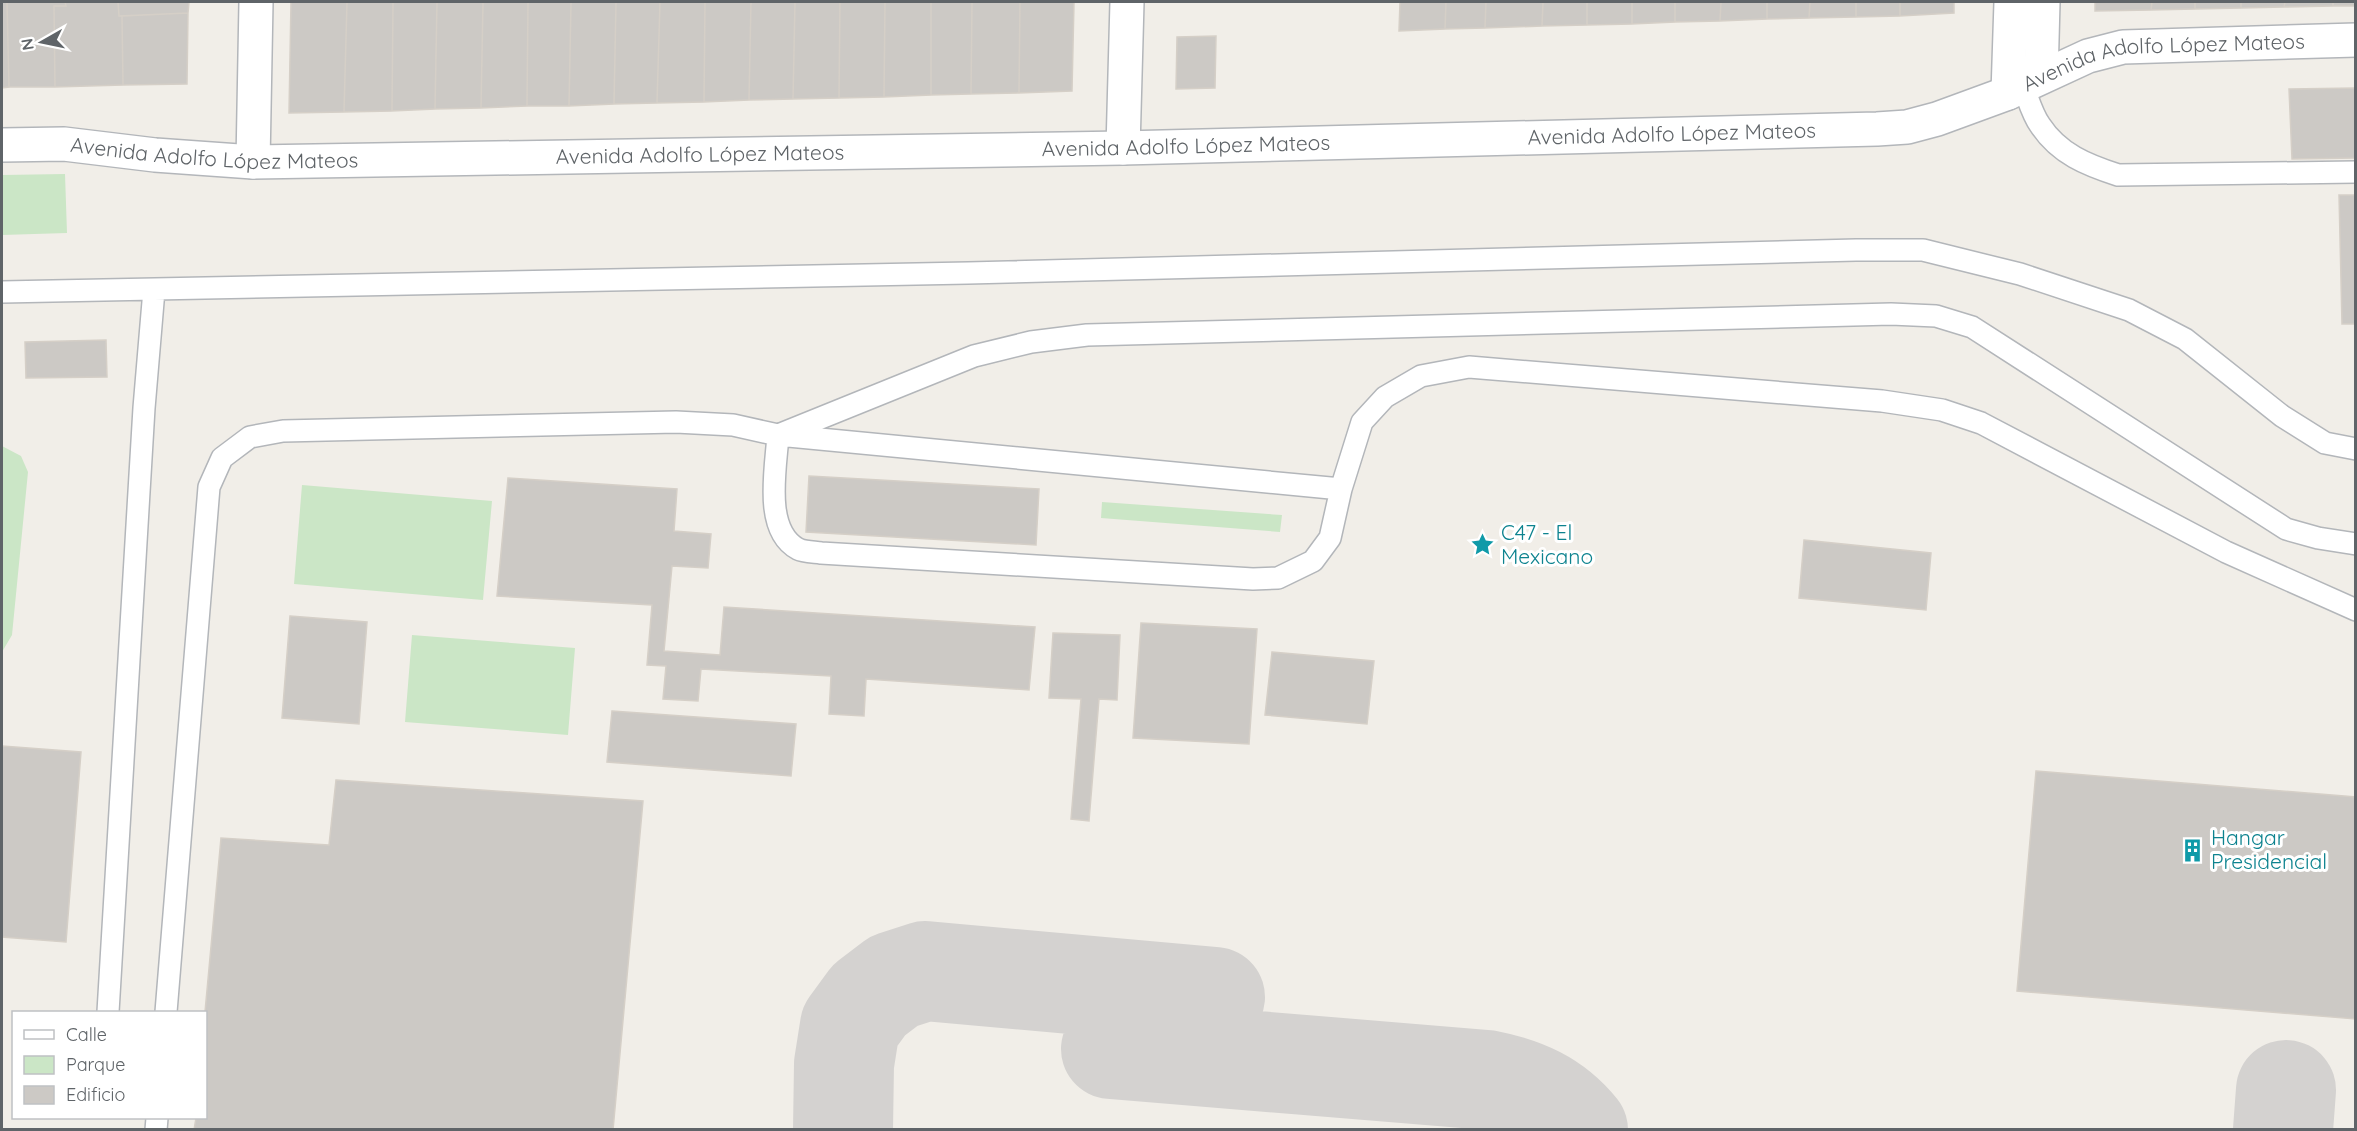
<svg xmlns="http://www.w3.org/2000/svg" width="2357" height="1131" viewBox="0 0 2357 1131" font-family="Quicksand,sans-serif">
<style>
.green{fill:#cbe6c6}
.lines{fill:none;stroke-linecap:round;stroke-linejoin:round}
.taxiway{stroke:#d4d2d0;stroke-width:100}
.building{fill:#ccc9c5;stroke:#d5cfc7;stroke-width:1.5}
.service-casing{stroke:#b3b6ba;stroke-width:24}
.minor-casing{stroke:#b3b6ba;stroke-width:36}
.service{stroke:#fff;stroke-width:21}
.minor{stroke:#fff;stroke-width:33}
.labels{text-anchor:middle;stroke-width:6;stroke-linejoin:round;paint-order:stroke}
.street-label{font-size:21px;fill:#5f6468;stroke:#fff}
.culture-label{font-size:21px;fill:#0d838f;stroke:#fff;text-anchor:start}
</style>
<rect width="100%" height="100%" fill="#f1eee8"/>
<path class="green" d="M65,174L67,233L2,235V175Z
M2,446L21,456L28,472L12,635L2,652Z
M302,485L492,501L483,600L294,584Z
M1102,502L1282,515L1280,532L1101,518Z
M412,635L575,648L568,735L405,722Z"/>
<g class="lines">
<path class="taxiway" d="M1111,1049L1487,1080C1523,1087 1554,1100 1578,1130
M843,1130L844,1064L850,1026L869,1000L894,981L925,971L1215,997
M2283,1130L2286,1090"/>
</g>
<path class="building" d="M2,2H7L9,87L2,88Z
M7,2H65L66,6H54L55,87H9Z
M65,2H118L119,16H122L123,85L55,87L54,6H66Z
M118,2H189L188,13L119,16Z
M291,2H347L344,112L289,113Z
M347,2H393L392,111L344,112Z
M393,2H437L435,109L392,111Z
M437,2H483L481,108L435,109Z
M483,2H528L527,106L481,108Z
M528,2H571L569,106H527Z
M571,2H616L614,104L569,106Z
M616,2H660L657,103L614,104Z
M660,2H705L704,102L657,103Z
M705,2H751L749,100L704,102Z
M751,2H795L793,99L749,100Z
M795,2H840L839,98L793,99Z
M840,2H885L884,97L839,98Z
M885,2H931V95L884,97Z
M931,2H972L971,94L931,95Z
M972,2H1020L1019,93L971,94Z
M1020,2H1074L1072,91L1019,93Z
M1400,2H1446L1445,29L1399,31Z
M1446,2H1486L1485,28L1445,29Z
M1486,2H1543L1542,26L1485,28Z
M1543,2H1587V25L1542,26Z
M1587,2H1632V24L1587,25Z
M1632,2H1675V22L1632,24Z
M1675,2H1721L1720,21L1675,22Z
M1721,2H1767V19L1720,21Z
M1767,2H1810L1809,18L1767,19Z
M1810,2H1856V17L1809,18Z
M1856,2H1900V16L1856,17Z
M1900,2H1954V13L1900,16Z
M2095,2H2152L2151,10L2095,11Z
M2152,2H2195V9L2151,10Z
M2195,2H2241V8L2195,9Z
M2241,2H2285L2284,7L2241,8Z
M2285,2H2333V6L2284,7Z
M2333,2H2356V6H2333Z
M188,13L187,84L123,85L122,16Z
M1216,36L1215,88L1176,89L1177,37Z
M2356,88V158L2292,159L2289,89Z
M2339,195H2356V324H2342Z
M106,340L107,377L26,378L25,342Z
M809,476L1039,489L1036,545L806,532Z
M508,478L677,489L674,531L711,534L708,568L672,566L664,651L720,655L724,607L1035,627L1029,690L866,679L864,716L829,714L831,676L701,669L698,701L663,699L666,666L647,665L652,605L497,596Z
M1804,540L1931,553L1926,610L1799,598Z
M290,616L367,622L359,724L282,718Z
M1141,623L1257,629L1249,744L1133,738Z
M1053,633L1120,635L1117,700L1099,699L1089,821L1071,819L1081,699L1049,698Z
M1272,652L1374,661L1367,724L1265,715Z
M612,711L796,724L791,776L607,762Z
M2,746L81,752L66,942L2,937Z
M2036,771L2356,797V1019L2017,991Z
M336,780L643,801L613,1130H194L196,1118H206L205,1012L221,838L329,845Z"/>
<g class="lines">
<defs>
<path id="service" d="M2023,86C2028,98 2032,114 2040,125C2059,154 2087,165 2118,175L2356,172
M2,292L968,273L1856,250H1923L2020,274L2129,310L2185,339L2282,416L2325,443L2356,449
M781,434L974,356L1031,342L1087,335L1891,314L1936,316L1972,327L2286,529L2318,538L2356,544
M778,435C776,468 763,530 798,549C804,552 814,552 821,553L1253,579L1278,578L1313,561L1330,538L1341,489L1362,422L1385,397L1421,376L1469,367L1882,401L1942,410L1981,423L2226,552L2356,610
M108,1012L144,408L154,290
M166,1012L209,487L222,458L250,437L283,431L676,422L733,425L778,435L1341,489
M156,1130L157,1118"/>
<g id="minor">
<path d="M2041,77L2043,2"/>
<path d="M2008,93L2011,2"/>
<path id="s1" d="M2,145L64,144L155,155L253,162L1123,148L1877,129L1907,127L1937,119L2008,93L2088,56L2123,47L2356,40"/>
<path d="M1123,148L1127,2"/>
<path d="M253,162L256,2"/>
</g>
</defs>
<use href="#service" class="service-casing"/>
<use href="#minor" class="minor-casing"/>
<use href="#service" class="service"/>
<use href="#minor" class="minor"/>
</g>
<defs>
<symbol id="sight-bare" viewBox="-9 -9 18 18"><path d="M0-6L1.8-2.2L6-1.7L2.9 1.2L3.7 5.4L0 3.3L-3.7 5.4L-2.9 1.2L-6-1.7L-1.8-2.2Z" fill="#0f9aa8" stroke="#fff" stroke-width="2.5" paint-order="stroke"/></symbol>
<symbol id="building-bare" viewBox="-9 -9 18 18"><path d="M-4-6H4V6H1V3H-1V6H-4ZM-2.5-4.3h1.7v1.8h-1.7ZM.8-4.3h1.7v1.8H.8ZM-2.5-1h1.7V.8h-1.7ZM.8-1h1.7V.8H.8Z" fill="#0f9aa8" stroke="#fff" stroke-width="2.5" paint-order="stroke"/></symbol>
</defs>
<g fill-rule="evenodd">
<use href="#sight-bare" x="1466" y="528" width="33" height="33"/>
<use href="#building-bare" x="2176" y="834" width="33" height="33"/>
</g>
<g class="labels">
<g class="street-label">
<text dy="7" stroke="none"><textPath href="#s1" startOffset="2175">Avenida Adolfo López Mateos</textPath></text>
<text dy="7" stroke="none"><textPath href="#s1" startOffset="1671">Avenida Adolfo López Mateos</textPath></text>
<text dy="7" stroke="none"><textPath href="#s1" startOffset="1185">Avenida Adolfo López Mateos</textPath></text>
<text dy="7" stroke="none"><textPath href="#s1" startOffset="213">Avenida Adolfo López Mateos</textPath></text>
<text dy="7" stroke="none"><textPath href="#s1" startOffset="699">Avenida Adolfo López Mateos</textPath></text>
</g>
<g class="culture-label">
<text x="1501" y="540">C47 - El<tspan x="1501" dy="24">Mexicano</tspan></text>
<text x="2211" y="845">Hangar<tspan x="2211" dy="24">Presidencial</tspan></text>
</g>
</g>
<rect width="2357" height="1131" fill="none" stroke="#5f6468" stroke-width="6"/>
<rect x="12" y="1011" width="195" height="108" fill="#ffffff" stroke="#bfc1c3" stroke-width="1.5"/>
<rect x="24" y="1030" width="30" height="9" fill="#ffffff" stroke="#bfc1c3" stroke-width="1.5"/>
<text x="66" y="1041" font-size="18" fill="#5f6468">Calle</text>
<rect x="24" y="1056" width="30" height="18" fill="#cbe6c6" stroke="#bfc1c3" stroke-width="1.5"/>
<text x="66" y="1071" font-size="18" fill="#5f6468">Parque</text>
<rect x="24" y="1086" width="30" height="18" fill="#ccc9c5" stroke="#bfc1c3" stroke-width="1.5"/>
<text x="66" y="1101" font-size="18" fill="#5f6468">Edificio</text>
<g transform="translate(42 42) rotate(261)" stroke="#ffffff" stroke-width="4.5" paint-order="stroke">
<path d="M0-4.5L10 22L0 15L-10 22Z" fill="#5f6468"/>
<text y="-9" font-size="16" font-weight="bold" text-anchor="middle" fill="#5f6468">N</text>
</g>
</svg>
